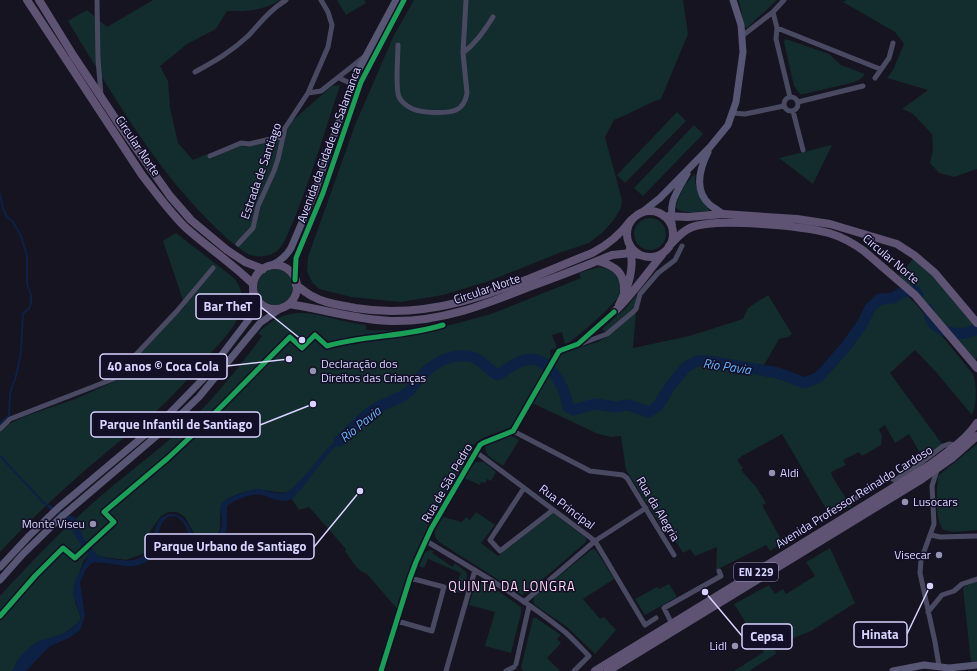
<svg xmlns="http://www.w3.org/2000/svg" width="977" height="671" viewBox="0 0 977 671" font-family="'Titillium Web',sans-serif">
<style>
.green{fill:#132c2d}
.water{fill:#0d2144}
.lines{fill:none;stroke-linecap:round;stroke-linejoin:round}
.stream{stroke:#0d2144;stroke-width:2}
.river{stroke:#0d2144;stroke-width:11}
.street{stroke:#4a4962;stroke-width:5}
.secondary{stroke:#575674;stroke-width:7}
.primary{stroke:#5e5373;stroke-width:8}
.cycleway-casing{stroke:#130f26;stroke-width:8}
.cycleway{stroke:#1a9f57;stroke-width:5}
.poi-dot{fill:#9591b1;stroke:#130f26;stroke-width:1.5}
.labels{text-anchor:middle;stroke-width:3;stroke-linejoin:round;paint-order:stroke}
.shield{fill:#130f26;stroke:#9e99be;stroke-width:1}
.shield-label{font-size:11px;font-weight:bold;fill:#d9d4ff}
.street-label{font-size:12px;fill:#d9d4ff;stroke:#130f26}
.poi-label{font-size:12px;fill:#d9d4ff;stroke:#130f26;text-anchor:start}
.water-label{font-size:13px;font-style:italic;fill:#62b6ff;stroke:#130f26}
.neighbourhood-label{font-size:13px;letter-spacing:1px;fill:#ffd6f0;stroke:#130f26}
.leader{fill:none;stroke:#d9d4ff;stroke-width:1.5}
.callout-dot{fill:#d9d4ff;stroke:#130f26;stroke-width:1.5}
.callout{fill:#130f26;stroke:#d9d4ff;stroke-width:1.5}
.callout-label{font-size:13px;text-anchor:middle;font-weight:bold;fill:#d9d4ff}
</style>
<rect width="100%" height="100%" fill="#161421"/>
<path class="green" d="M153,0H280C262,11 248,11 227,11L216,29L187,44L160,66L168,81L170,108L178,143L193,160L207,154L211,159L241,145L246,147L284,137L292,121L332,86L340,85C325,131 311,178 293,222C288,232 285,244 277,251C269,257 257,258 248,254C235,247 219,231 209,221C151,163 110,90 68,21L87,10L107,27Z
M337,0H364L366,3L346,15Z
M414,0H683L688,34L661,99C645,104 630,114 614,120L605,137L622,200L621,208L613,221L602,233L589,243L559,253L489,281L443,295L401,302L351,297L319,289L312,282L307,271L308,257L355,125L394,35Z
M739,0H777L748,27L746,28L744,25Z
M847,0H977V169L954,177L939,173L930,163L933,150L932,134L912,113L902,109L928,90L887,78L893,70L904,44L895,32L843,2Z
M785,39L789,40L829,54L841,65L865,74L862,78L855,82L804,94H800L794,86L784,42Z
M677,112L686,121L625,183L617,175Z
M694,125L703,134L643,196L634,188Z
M832,145L813,184L779,158Z
M695,174C694,190 701,199 710,211C700,211 684,215 676,208C678,195 685,183 695,174Z
M634 234a16 16 0 1 1 32 0a16 16 0 1 1-32 0Z
M176,233L234,278C243,289 244,302 239,315C233,330 220,343 210,354C191,376 172,397 151,416C135,430 118,442 102,456C66,486 32,518 0,552V433L9,424L23,417L75,399L113,382L185,306L163,241Z
M913,259L934,277L977,329V357L975,361C950,332 928,301 899,276Z
M599,267C606,268 613,270 617,277C620,282 621,290 619,295C616,304 579,335 570,342L565,344L562,332L552,335L557,348L550,350L551,360C540,358 527,355 516,361C510,365 504,371 497,372L494,371L485,359C484,368 490,374 498,377C515,372 529,348 546,371L514,425C502,433 482,435 474,445L470,444L467,450L471,453L427,531L421,549L417,554L405,584L398,610L367,574C357,571 350,558 345,551L346,549L309,507L299,510L287,492C275,494 264,488 253,490C245,491 223,498 221,506C218,516 224,527 216,536C214,539 209,542 206,544L199,543L185,517L177,512H168L161,516L150,532V542L145,553L126,560L89,555L84,560L80,571L75,602L81,618L78,623L62,635L36,643L17,661L14,670L12,671H0V596C30,563 61,531 94,502C131,469 173,441 207,404C226,383 245,360 262,336L258,333C294,296 325,321 366,325V330L418,331L454,324L491,314L581,278L579,273Z
M257 287a18 18 0 1 1 36 0a18 18 0 1 1-36 0Z
M905,293L916,304L973,374C977,386 977,404 972,415L936,372L915,350L890,373L942,444L923,458L909,434L895,443L885,425L879,429L882,436L881,445L862,456L859,452L843,460L846,465L831,472L833,478L852,508L846,507L837,512L834,508L828,512L782,434L742,456L737,460L743,468L741,470L756,487L766,503L762,505L783,543L770,551L766,545L716,570L717,547L695,556L690,549L683,553L665,524L661,526L626,470L621,436L612,437L598,434L532,403L559,356L563,352L598,342L611,334L636,312L633,348L689,336L743,319L748,308L768,295L792,334L788,337L779,339L763,367L806,385L819,379L848,347L863,325L873,308L881,301L893,300Z
M636,295V302L634,307L606,333L602,329L625,309Z
M510,435L519,440L503,466C495,460 482,455 486,444Z
M977,444V530C965,531 953,534 942,529C934,513 937,492 938,476Z
M476,462H484L496,472L491,481L487,479L485,483L481,482L480,485L464,478L472,465Z
M476,512L495,525L481,543L498,556L553,513L586,538V542L529,591L522,595L439,542L435,537V531L443,517L462,522L466,517L470,520Z
M830,548L855,603L811,631L771,647L777,653L749,671H734L764,652L734,604L769,585L775,594L783,589L786,594L815,576L806,562Z
M595,549L614,579L583,599L600,619L604,617L616,630L595,654L567,627L535,605C532,600 534,597 537,594L591,550Z
M430,550L434,551L432,553L453,567L455,563L466,572L467,577L462,593L451,591L452,585L455,586L461,573L428,559L424,568L419,566L425,552Z
M479,581L485,582L521,607V613L511,653L485,646L495,612L469,605L475,585Z
M977,581V661L971,662L963,588L965,586Z
M669,584L677,597L645,615L635,599L657,587L659,589Z
M533,618H536L561,635L557,639L561,643L547,658L560,671H523L521,667Z"/>
<path class="water" d="M350,432C340,441 331,450 323,461C315,469 298,497 289,500C281,503 270,497 262,495C251,493 235,499 227,506C226,525 231,536 212,547C207,550 204,552 197,551L194,548C190,538 186,517 173,516C154,516 161,552 147,561C131,573 110,560 92,563L86,569L80,583L85,616L80,630L69,638L50,646L26,671H12C15,668 15,666 16,663C18,658 31,645 36,643C52,635 71,636 81,618L73,594L75,581L89,555C78,545 75,531 65,520C59,514 47,510 44,502L67,515L76,518L84,539L98,556L101,557C114,559 132,564 143,556C157,547 150,516 170,514C187,513 191,532 197,544C211,546 223,534 222,520C222,516 219,510 221,505C224,498 251,489 259,489C267,490 279,496 286,492C297,488 321,455 330,446C336,440 344,436 350,432Z"/>
<g class="lines">
<path class="stream" d="M0,194L3,209L7,217L13,222L21,236L27,256V284L31,295V303L29,308L23,314L21,352L16,376L10,393L9,415L0,424
M0,456L44,503"/>
<path class="river" d="M928,309C929,313 930,319 933,323C943,335 965,336 977,329
M339,441C350,432 361,418 373,410C383,404 396,400 406,394C411,390 414,385 418,380C429,365 449,354 468,356C483,358 487,370 498,375C507,370 515,362 525,360C549,354 565,388 568,407L573,410L595,404L615,407L628,405L649,412L658,406L671,385L686,367L697,361H710L778,373L805,383L819,377L847,345L862,324L870,308L880,299L893,298L903,292L915,291L918,295"/>
<path class="street" d="M97,0L98,59L101,95
M773,12L777,28L776,39L790,97
M777,28L880,69
M742,36L773,12L784,0
M398,45C398,57 395,88 399,97C401,102 408,107 413,109C422,113 447,114 456,110C463,107 466,100 467,93L463,53L466,0
M463,53C476,43 484,31 493,17
M195,72C215,61 231,52 248,36C260,23 271,9 286,0
M339,78L352,84
M875,78L889,58L893,43
M308,93L321,91L364,57
M784 104a7 7 0 1 1 14 0a7 7 0 1 1-14 0Z
M798,102L863,86
M793,111L803,150
M733,113L745,114L784,106
M210,156L241,143L249,144L283,136
M238,244L253,228L258,206L274,171L278,159L285,128L308,93L328,47L332,25L328,12L321,0
M580,344L607,334L633,312L636,309L640,294L658,273L675,260L682,246
M0,429L10,419L113,379L177,311L213,268
M513,431L590,471L623,475L627,478L674,555
M476,452L595,541L645,625L656,618
M937,470L932,486L934,524L921,560L920,573L935,642L939,666
M524,488L490,540L500,551L553,510
M849,502L889,478L895,480L914,468L943,446L949,444L956,445
M931,535L940,537L977,536
M426,541C473,569 522,597 565,632C573,639 581,648 589,656L574,671
M524,602L595,541L646,508
M928,612L942,595L954,591L962,584L977,579
M397,621L432,631L444,587L410,578
M672,624L664,608L721,576L719,571
M516,664L529,606
M381,671L410,578L416,562L431,529L480,445L483,443L513,431L559,351L578,344L614,312
M446,671L475,570
M506,671L514,667"/>
<path class="secondary" d="M708,152C700,168 693,190 710,205C714,208 719,211 723,214
M641,213L660,198L710,147L728,125L736,102L743,52L741,25L733,0
M673,232C669,203 672,199 687,174
M270,266C279,262 286,257 291,248L315,192L333,138L358,71L396,0
M295,280L296,258L323,193L361,82L404,0
M0,567L29,536L58,508L165,418L204,378L249,319L252,309L253,287
M0,580L23,554L60,518L174,421L199,397L260,323L283,307
M893,671L924,665L949,668L977,665"/>
<path class="primary" d="M27,0L142,175C156,193 169,211 185,227C207,247 232,263 253,284
M39,0L73,55L121,127L170,196L191,220L227,250L245,262L263,269
M627 234a23 23 0 1 1 46 0a23 23 0 1 1-46 0Z
M664,216L688,217L723,214L797,219L830,224L897,244L914,255L935,273L977,323
M669,246C676,239 681,232 690,228C714,217 802,226 829,233C842,237 853,243 864,251L915,295L977,368
M598,261C615,266 625,272 624,292
M253 287a22 22 0 1 1 44 0a22 22 0 1 1-44 0Z
M296,285C302,289 307,294 314,297C326,304 341,305 355,308C441,322 514,284 592,253C608,245 620,235 631,220
M289,304C323,309 356,320 391,321C441,322 484,305 529,287C557,277 585,266 612,255L631,253L640,255
M619,305C628,287 635,269 630,249
M614,312C632,295 646,274 662,255
M595,671L930,465C946,453 965,441 977,423
M608,671L922,479L952,458L977,436"/>
<defs>
<path id="cycleway" d="M295,280L296,258L323,193L361,82L404,0
M0,616L35,576L63,548L75,558L114,522L104,512L168,458L201,427L290,337L302,348L315,335L327,346C365,335 405,337 443,325
M381,671L410,578L416,562L431,529L480,445L483,443L513,431L559,351L578,344L614,312"/>
</defs>
<use href="#cycleway" class="cycleway-casing"/>
<use href="#cycleway" class="cycleway"/>
</g>
<g class="poi-dot">
<circle cx="313" cy="371" r="4"/>
<circle cx="772" cy="473" r="4"/>
<circle cx="905" cy="502" r="4"/>
<circle cx="93" cy="524" r="4"/>
<circle cx="939" cy="555" r="4"/>
<circle cx="735" cy="646" r="4"/>
</g>
<g class="labels">
<rect class="shield" x="734" y="563" width="44" height="18" rx="3"/>
<g class="shield-label">
<text x="756" y="576">EN 229</text>
</g>
<g class="street-label">
<text transform="translate(329 145) rotate(-70)" y="4">Avenida da Cidade de Salamanca</text>
<text transform="translate(138 146) rotate(56)" y="4">Circular Norte</text>
<text transform="translate(261 171) rotate(-71)" y="4">Estrada de Santiago</text>
<text transform="translate(891 259) rotate(40)" y="4">Circular Norte</text>
<text transform="translate(487 289) rotate(-19)" y="4">Circular Norte</text>
<text transform="translate(447 483) rotate(-60)" y="4">Rua de São Pedro</text>
<text transform="translate(854 497) rotate(-32)" y="4">Avenida Professor Reinaldo Cardoso</text>
<text transform="translate(567 507) rotate(37)" y="4">Rua Principal</text>
<text transform="translate(658 509) rotate(59)" y="4">Rua da Alegria</text>
</g>
<g class="poi-label">
<text x="321" y="368">Declaração dos<tspan x="321" dy="14">Direitos das Crianças</tspan></text>
<text x="780" y="477">Aldi</text>
<text x="913" y="506">Lusocars</text>
<text x="85" y="528" text-anchor="end">Monte Viseu</text>
<text x="931" y="559" text-anchor="end">Visecar</text>
<text x="727" y="650" text-anchor="end">Lidl</text>
</g>
<g class="water-label">
<text transform="translate(727 366) rotate(8)" y="5">Rio Pavia</text>
<text transform="translate(360 424) rotate(-39)" y="5">Rio Pavia</text>
</g>
<g class="neighbourhood-label">
<text x="512" y="591">QUINTA DA LONGRA</text>
</g>
</g>
<path class="leader" d="M302 340L261 307M289 359L227 366M313 404L260 425M360 491L314 547M930 586L907 634M705 592L742 636"/>
<g class="callout-dot">
<circle cx="302" cy="340" r="4"/>
<circle cx="289" cy="359" r="4"/>
<circle cx="313" cy="404" r="4"/>
<circle cx="360" cy="491" r="4"/>
<circle cx="930" cy="586" r="4"/>
<circle cx="705" cy="592" r="4"/>
</g>
<g class="callout">
<rect x="196" y="294" width="65" height="25" rx="4"/>
<rect x="100" y="354" width="127" height="25" rx="4"/>
<rect x="91" y="412" width="169" height="25" rx="4"/>
<rect x="145" y="534" width="169" height="25" rx="4"/>
<rect x="854" y="622" width="53" height="25" rx="4"/>
<rect x="742" y="624" width="50" height="25" rx="4"/>
</g>
<g class="callout-label">
<text x="228" y="311">Bar TheT</text>
<text x="163" y="371">40 anos © Coca Cola</text>
<text x="176" y="429">Parque Infantil de Santiago</text>
<text x="230" y="551">Parque Urbano de Santiago</text>
<text x="880" y="639">Hinata</text>
<text x="767" y="641">Cepsa</text>
</g>
</svg>
